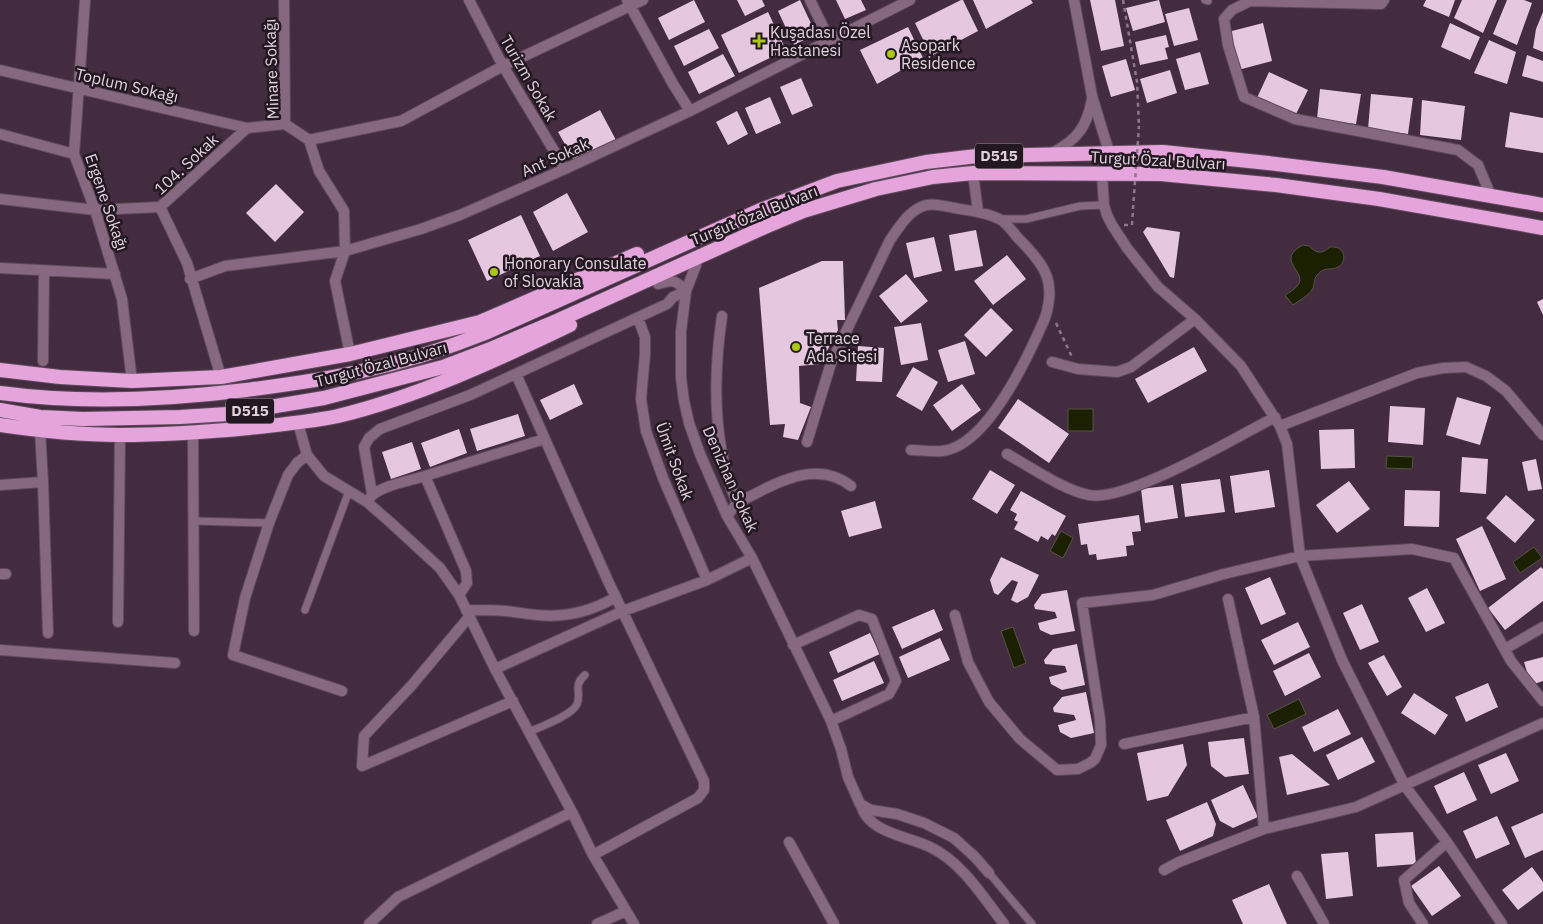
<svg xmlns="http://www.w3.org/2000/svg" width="1543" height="924" viewBox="0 0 1543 924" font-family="'IBM Plex Sans',sans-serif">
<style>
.water{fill:#1a2001;stroke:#555543}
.building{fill:#e5c7e0}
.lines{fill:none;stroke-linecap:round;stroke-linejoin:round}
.service-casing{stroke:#5f4a5c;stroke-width:9}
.minor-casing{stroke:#5f4a5c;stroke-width:12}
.tertiary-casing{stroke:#5f4a5c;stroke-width:12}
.trunk-casing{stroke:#5f4a5c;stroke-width:16}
.path{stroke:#8c7989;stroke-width:2.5;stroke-dasharray:4 4;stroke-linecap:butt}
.service{stroke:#866981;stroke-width:7}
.minor{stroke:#866981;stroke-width:10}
.tertiary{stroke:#866981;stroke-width:10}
.trunk{stroke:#e5a4dc;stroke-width:14}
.path-bridge{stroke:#8c7989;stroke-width:2.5;stroke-dasharray:4 4;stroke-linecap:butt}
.poi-dot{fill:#abc615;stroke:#231821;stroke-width:2}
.labels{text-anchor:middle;stroke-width:5;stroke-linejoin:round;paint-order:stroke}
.shield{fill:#231821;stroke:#a79aa5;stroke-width:1}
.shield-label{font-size:15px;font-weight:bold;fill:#e0d1dd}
.poi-label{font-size:16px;fill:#e0d1dd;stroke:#231821;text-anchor:start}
.street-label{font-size:16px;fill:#e0d1dd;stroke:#231821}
</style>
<rect width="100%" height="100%" fill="#432c40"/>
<path class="water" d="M1303,245L1309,246C1317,254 1322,254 1330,247C1335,247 1338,247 1341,250C1346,255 1344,264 1338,267C1331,271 1324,266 1317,275C1313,280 1315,286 1312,290C1308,296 1298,301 1293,305L1285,295C1289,293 1295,289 1298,285C1308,272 1274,260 1303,245Z
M1068,409H1093V431H1068Z
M1387,456L1413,457L1412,469L1386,468Z
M1061,531L1073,538L1063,558L1050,551Z
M1534,547L1542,558L1520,573L1513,562Z
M1013,627L1026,663L1014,668L1001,631Z
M1299,699L1306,714L1274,729L1267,715Z"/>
<path class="building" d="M694,0L705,22L669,40L658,18Z
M737,0H762L765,6L745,16Z
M800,0L816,34L794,45L778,11Z
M836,0H861L866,10L845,19Z
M961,0H963L978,31L931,56L915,23Z
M973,0H1031L1033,3L986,29Z
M1090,0H1115L1124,46L1101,51Z
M1159,0L1165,22L1133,31L1126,8Z
M1426,0H1455L1449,17L1423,6Z
M1462,0H1497L1483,33L1454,18Z
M1507,0H1524L1532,3L1517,45L1493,34Z
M1189,8L1198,40L1174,46L1165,14Z
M768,12L786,50L739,73L721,35Z
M1543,12V52L1533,48L1536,29Z
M1263,23L1272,61L1238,70L1228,32Z
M1450,23L1480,37L1470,60L1441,47Z
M908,27L923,58L877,84L860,50Z
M709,29L719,48L684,66L674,46Z
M1166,35L1169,47L1165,48L1168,59L1140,65L1135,42Z
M1489,40L1516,52L1507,84L1474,73Z
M1200,52L1209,84L1185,90L1176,59Z
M723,54L735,76L699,94L688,72Z
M1527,55L1543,61V82L1522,76Z
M1126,59L1135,90L1111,97L1102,66Z
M1170,70L1177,93L1147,103L1140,79Z
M1269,72L1308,90L1294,118L1256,100Z
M801,78L813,106L792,115L780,87Z
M1320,89L1361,94L1356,124L1317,119Z
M1371,94L1413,98L1408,134L1368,129Z
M770,97L781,123L756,134L745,108Z
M1422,100L1465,106L1461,140L1420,135Z
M600,110L616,140L575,162L558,132Z
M737,111L748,134L728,145L716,122Z
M1510,112L1543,118V153L1505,147Z
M276,184L304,212L275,242L246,213Z
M567,193L588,232L553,251L533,212Z
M521,215L540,256L487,281L468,240Z
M1147,227L1180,232L1174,278L1170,277L1143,232Z
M976,230L983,266L955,271L949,235Z
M934,237L942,271L914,278L906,243Z
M1007,255L1026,279L993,305L974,281Z
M822,261H843L845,320H837L838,330L820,364L799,366L800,403L811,407L798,440L783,437L785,424L770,425L759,288Z
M906,274L928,301L901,323L879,296Z
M1543,299V315L1537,302Z
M991,308L1013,330L986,357L964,335Z
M921,323L928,360L901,365L894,327Z
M965,341L975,374L948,382L938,350Z
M858,346L884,348L882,382L856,381Z
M1194,347L1207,371L1148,403L1135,379Z
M913,367L938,382L922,411L896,396Z
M574,384L583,404L550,420L540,400Z
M962,384L981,410L952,431L933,405Z
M1457,397L1491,407L1480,445L1446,435Z
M1018,399L1069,434L1049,463L998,428Z
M1390,406L1425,408L1423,445L1388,442Z
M518,414L525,436L477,451L470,429Z
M459,429L467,453L430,467L421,443Z
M1354,429L1355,468L1321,469L1319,430Z
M412,442L421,469L391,479L382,452Z
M1462,457L1488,459L1486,494L1460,492Z
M1536,459L1542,489L1528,491L1522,462Z
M990,470L1015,485L997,514L972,499Z
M1269,470L1275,507L1235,513L1230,476Z
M1220,479L1225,512L1185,517L1181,484Z
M1349,481L1370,509L1337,533L1316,505Z
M1173,485L1178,518L1145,523L1141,489Z
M1405,490L1440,491L1439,527L1404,526Z
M1021,491L1066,516L1055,536L1052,534L1048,540L1041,536L1038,542L1014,529L1018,522L1014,520L1017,514L1010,510Z
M1506,495L1535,520L1515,543L1486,518Z
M875,501L882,528L849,537L841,511Z
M1139,515L1141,531L1132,532L1134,545L1126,546L1127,556L1097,560L1096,554L1089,555L1087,544L1081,545L1078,524Z
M1482,526L1506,579L1480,591L1456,539Z
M1001,557L1039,575L1028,597L1017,603L1011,600L1018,582L1012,580L998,595L994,593L990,580Z
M1541,567L1543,569V601L1505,630L1488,608Z
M1270,577L1286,614L1261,625L1245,588Z
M1427,588L1445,623L1426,632L1408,598Z
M1067,590L1075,631L1051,635L1040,630L1038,623L1057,618L1055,612L1035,609L1034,605L1042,594Z
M1362,604L1379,642L1360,650L1343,613Z
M934,609L943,630L902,649L892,627Z
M1298,622L1310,647L1274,665L1261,640Z
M870,633L880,654L838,673L829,652Z
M940,638L950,660L908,678L899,657Z
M1077,644L1085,685L1062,690L1051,684L1049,677L1067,672L1065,666L1045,664L1044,660L1053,649Z
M1309,653L1321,677L1285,696L1273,671Z
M1384,655L1402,687L1387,696L1368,663Z
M1543,657V681L1531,685L1524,662Z
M874,661L884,683L842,701L833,680Z
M1488,683L1498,707L1466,722L1455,697Z
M1086,692L1094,733L1071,738L1060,732L1058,725L1076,720L1074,715L1054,712L1053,708L1062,697Z
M1414,693L1448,715L1435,735L1401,713Z
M1338,709L1351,734L1314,752L1302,727Z
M1362,737L1375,762L1338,780L1326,755Z
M1244,738L1249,774L1225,777L1211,766L1208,742Z
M1183,744L1187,765L1168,796L1147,801L1137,753Z
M1506,753L1519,781L1491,794L1478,765Z
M1292,754L1330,785L1287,795L1279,757Z
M1464,772L1477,800L1447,814L1434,786Z
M1243,785L1258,817L1233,828L1220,821L1211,800Z
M1207,802L1216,824L1213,836L1180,851L1166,820Z
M1543,813V850L1525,858L1511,827Z
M1497,816L1510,844L1476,859L1463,831Z
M1413,832L1416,864L1377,867L1375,834Z
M1348,852L1353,896L1326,899L1321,854Z
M1439,866L1461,896L1432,916L1411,886Z
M1532,867L1543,882V891L1518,910L1502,890Z
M1269,884L1287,924H1243L1232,900Z"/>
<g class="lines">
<defs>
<path id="service" d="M1205,0L1208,1
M1001,219H1026L1080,206L1104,205
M193,521L269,523
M305,610L349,491
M529,732C540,727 573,715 577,704C582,693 572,686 585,675
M989,873L1032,924"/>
<path id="minor" d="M85,0L74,154L95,210L122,299L132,381
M284,0L285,124L309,140L319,171L344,211L345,251L335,281L350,354
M469,0L503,66L565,169
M627,0L673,84L690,111
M810,0L830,41
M1384,0L1381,4L1250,1L1232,10L1224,19L1228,45L1244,97L1295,119L1458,150L1478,165L1491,196
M0,70L247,128
M0,134L74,154
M309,140L401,121L503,66L643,0
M973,173L978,212
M1102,174L1104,205L1107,215L1112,225L1127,248L1158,287L1195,319L1241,366L1280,426L1287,444L1300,556L1342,660L1405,786L1447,842L1502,924
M0,199L95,210L160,207
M696,265L686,291L681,331V378L684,401L689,423L700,454L727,516L752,558L831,721L841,749L848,777L860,804L871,810L897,814L924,823L954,838L975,857L989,873
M0,268L115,274
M190,279L225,266L345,251L421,229L460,215L565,169L690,111L910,0
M658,284C673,280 675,279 686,291
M722,316C713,378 712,445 737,503L727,516
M638,318L645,337V354L641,399L646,431L663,478L707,580
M43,361L44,271
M1052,362L1078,369L1117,372L1131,367L1195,319
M516,374L608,581L704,781V790L698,798L593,855
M221,377L187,263L160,207L247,128L285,124
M298,423L307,455L324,476L367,502L390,522L440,568L459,595L495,669L572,812L593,855L634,924
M1280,426L1417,373L1443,368L1466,367L1486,376L1506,391L1543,435
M40,431L43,482L48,633
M193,433L194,631
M807,442L831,363L890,240C898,229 907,213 921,207C931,202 944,206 955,208C969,211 986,212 999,219C1006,222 1013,232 1018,238C1044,264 1057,281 1045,318C1029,355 987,447 942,451C932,452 921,450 911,450
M1007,454C1029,466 1065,491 1089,495C1125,503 1239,436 1275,417
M307,455L297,463L288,475L269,523L245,598L233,655L342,691
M425,476L541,440
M0,485L43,482
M372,494L364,447L369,438L380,429L470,395L667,304L673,297L686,291
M369,499C377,486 410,481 425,476L466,571L467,583L459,595
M737,503C772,486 814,457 851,486
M0,574H6
M1228,599L1254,717L1264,829
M466,610C479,610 493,610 506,611C516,612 526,614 537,615C565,618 592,611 616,597
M955,615L968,662L989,702L1020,739L1057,770L1078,769L1090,763L1095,759L1101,745L1100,720L1082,603L1153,595L1224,574L1300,556L1412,549L1454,558L1511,661L1543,701
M469,617L412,685L364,736L362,766L513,701
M118,622L120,435
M793,645L859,615L872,619L896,681L889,694L831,721
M1505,649L1543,627
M0,650L175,663
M495,669L623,611L707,580L752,558
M1124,744L1254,717
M861,805C868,833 908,836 930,847C962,862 983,897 1004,924
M789,842L834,924
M1164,870L1179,862L1264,829L1356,807L1543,723
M1297,876L1324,924
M369,924L398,897L572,812
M597,924L626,911
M1423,924L1409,903L1404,880L1447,842"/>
<path id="tertiary" d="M1074,0L1092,96L1109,152
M1052,153C1077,140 1087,127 1092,99"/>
<path id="trunk" d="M0,370L60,377L132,381L221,377L350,354L480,322L637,254
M0,393C81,404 165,400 246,390C284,385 324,380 362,371C404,362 445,349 485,333L763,209L837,181L926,162L977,156L1163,152L1268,163L1383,177L1543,205
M0,410L40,417L83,419L180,417L228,414L324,398L443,367L493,348L559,320L767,226L803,211L876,189L933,177L973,173L1161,174L1276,185L1379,199L1543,228
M0,425C40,431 80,435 120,435C163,435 206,432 249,428C279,425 309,422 338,416C417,397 497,360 570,325"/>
</defs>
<use href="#service" class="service-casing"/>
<use href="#minor" class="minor-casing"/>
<use href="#tertiary" class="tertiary-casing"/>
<use href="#trunk" class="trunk-casing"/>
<path class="path" d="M1123,0L1137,82L1139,126
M1124,225H1132L1133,209
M1056,323L1072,357"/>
<use href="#service" class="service"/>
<use href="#minor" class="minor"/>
<use href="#tertiary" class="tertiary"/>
<use href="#trunk" class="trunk"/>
<path class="path-bridge" d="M1133,209L1139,126"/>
</g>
<g class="poi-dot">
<path d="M756.5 33.5h5v5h5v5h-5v5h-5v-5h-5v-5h5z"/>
<circle cx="891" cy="54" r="5"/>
<circle cx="494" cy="272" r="5"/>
<circle cx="796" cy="347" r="5"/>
</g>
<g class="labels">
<g class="shield">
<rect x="975" y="143.5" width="48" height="25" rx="4"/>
<rect x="226" y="398.5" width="48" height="25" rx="4"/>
</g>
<g class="shield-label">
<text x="999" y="161">D515</text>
<text x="250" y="416">D515</text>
</g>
<g class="poi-label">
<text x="770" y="38">Kuşadası Özel<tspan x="770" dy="18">Hastanesi</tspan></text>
<text x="901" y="51">Asopark<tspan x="901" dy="18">Residence</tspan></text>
<text x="504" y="269">Honorary Consulate<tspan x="504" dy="18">of Slovakia</tspan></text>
<text x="806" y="344">Terrace<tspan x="806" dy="18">Ada Sitesi</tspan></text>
</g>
<g class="street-label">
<text transform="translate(271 69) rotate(-92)" y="6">Minare Sokağı</text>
<text transform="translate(529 78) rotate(60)" y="6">Turizm Sokak</text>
<text transform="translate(127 85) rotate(13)" y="6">Toplum Sokağı</text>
<text transform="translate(555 157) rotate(-24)" y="6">Ant Sokak</text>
<text transform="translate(1158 160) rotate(3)" y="6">Turgut Özal Bulvarı</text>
<text transform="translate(186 164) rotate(-43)" y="6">104. Sokak</text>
<text transform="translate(107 202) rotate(71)" y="6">Ergene Sokağı</text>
<text transform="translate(754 215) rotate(-22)" y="6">Turgut Özal Bulvarı</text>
<text transform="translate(381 364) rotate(-15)" y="6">Turgut Özal Bulvarı</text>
<text transform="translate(675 461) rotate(70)" y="6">Ümit Sokak</text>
<text transform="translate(731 479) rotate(66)" y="6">Denizhan Sokak</text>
</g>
</g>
</svg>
